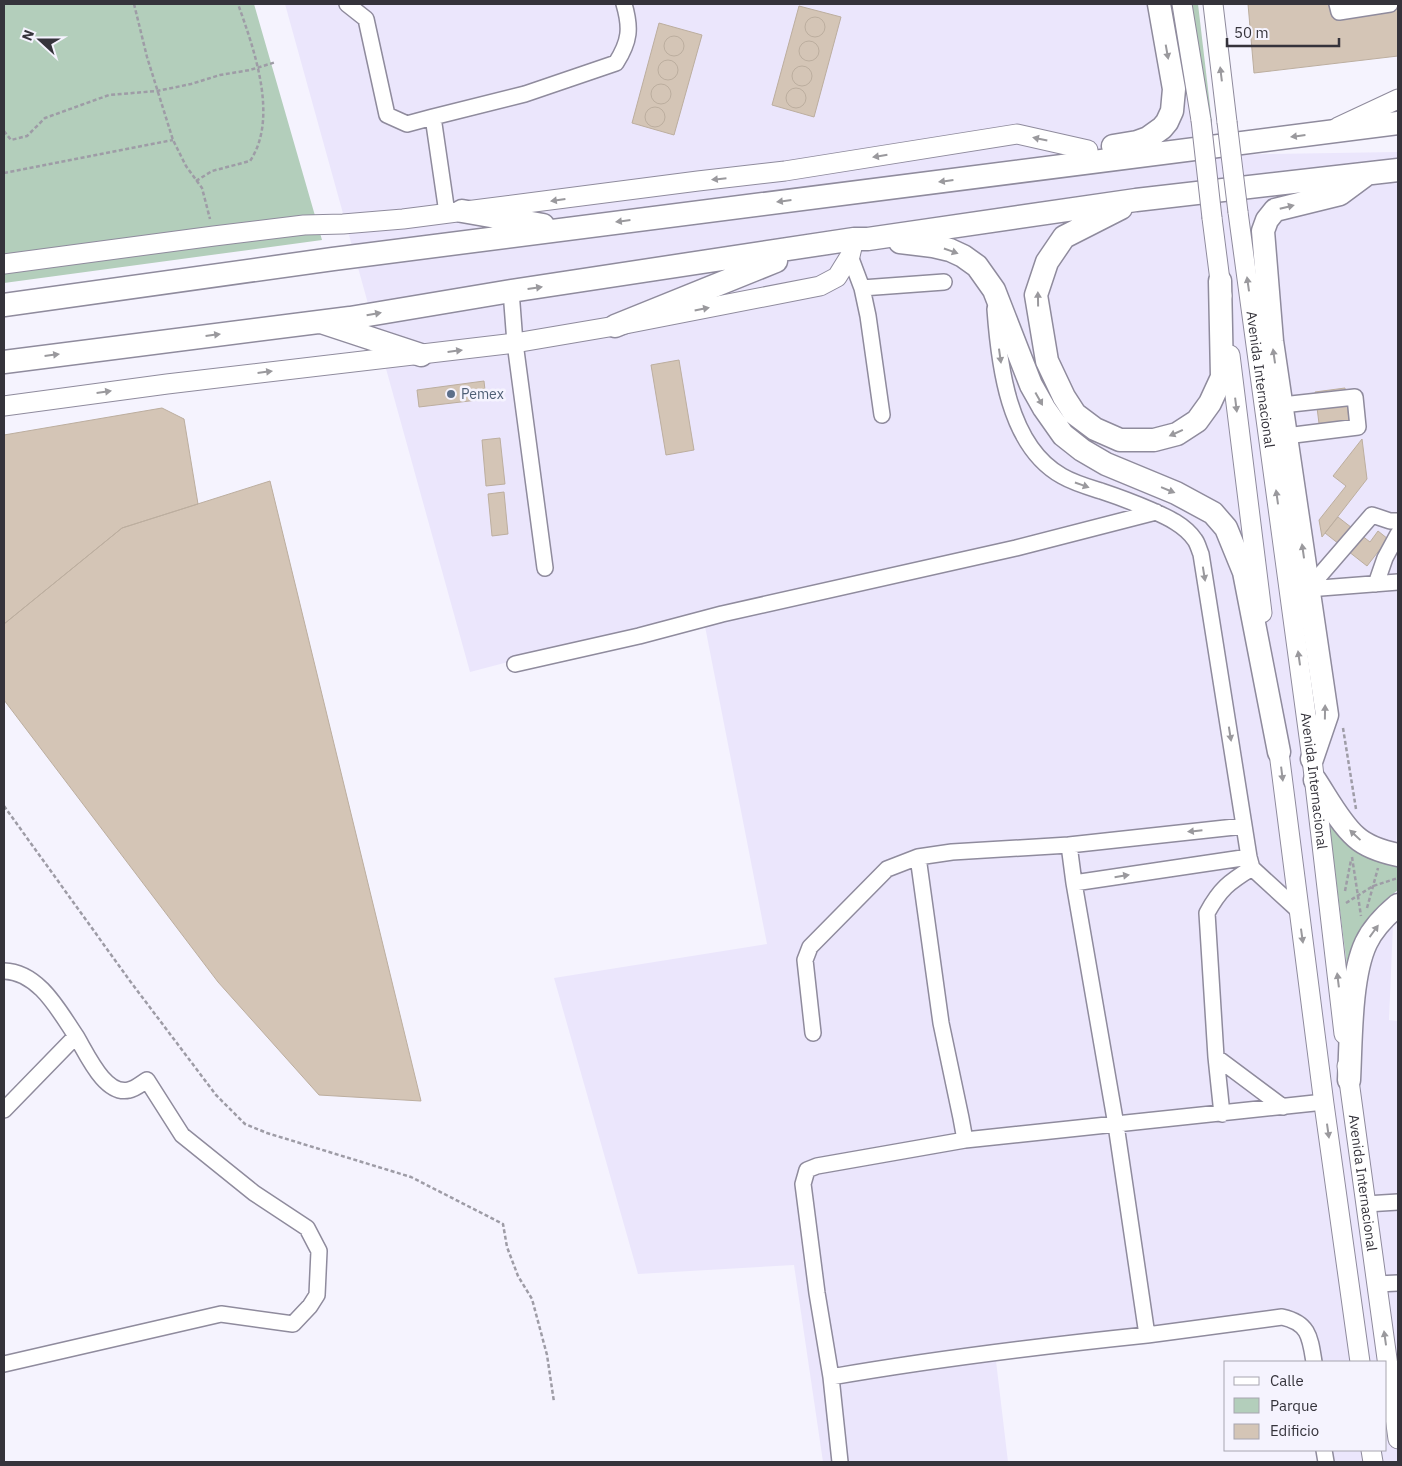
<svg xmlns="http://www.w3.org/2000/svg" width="1402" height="1466" viewBox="0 0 1402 1466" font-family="'IBM Plex Sans',sans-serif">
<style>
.built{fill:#ebe6fc}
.green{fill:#b3cebb}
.building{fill:#d4c5b6;stroke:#bcae9f}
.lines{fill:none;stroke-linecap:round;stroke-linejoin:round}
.minor-casing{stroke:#8f8b9d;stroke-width:18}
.major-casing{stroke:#8f8b9d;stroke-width:21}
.highway-casing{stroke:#8f8b9d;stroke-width:25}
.path{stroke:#9e9ca6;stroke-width:2.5;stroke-dasharray:4 2.5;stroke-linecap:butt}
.minor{stroke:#fff;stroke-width:15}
.major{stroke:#fff;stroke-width:19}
.highway{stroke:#fff;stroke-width:22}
.major-bridge-casing{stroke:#8f8b9d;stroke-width:21;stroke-linecap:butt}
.major-bridge{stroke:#fff;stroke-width:19}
.oneway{fill:#9a999d}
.service-dot{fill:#5c6f8a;stroke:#f5f3fe;stroke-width:2}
.labels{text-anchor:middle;stroke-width:5;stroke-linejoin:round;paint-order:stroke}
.street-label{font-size:14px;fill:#35333b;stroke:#f5f3fe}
.service-label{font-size:14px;fill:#4e5e75;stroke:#f5f3fe;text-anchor:start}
</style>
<rect width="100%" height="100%" fill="#f5f3fe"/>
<path class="built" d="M285,4H1178L1202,155L1398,152V828L1397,829L1389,1020L1398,1021V1462H1319L1318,1450H1386V1362H1311L1307,1318L996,1361L1008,1462H823L794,1265L638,1274L554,978L767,944L702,611L470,672Z"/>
<path class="green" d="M4,4H254L322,240L4,283Z
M1192,4H1198L1212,123H1208Z
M1329,823H1331C1342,850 1372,860 1398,865V890L1384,901L1374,915L1348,965L1347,966Z"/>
<path class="building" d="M1248,4H1398V56L1254,73Z
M799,6L841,17L814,117L772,105Z
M805 27a10 10 0 1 1 20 0a10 10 0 1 1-20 0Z
M659,23L702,35L674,135L632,123Z
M664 46a10 10 0 1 1 20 0a10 10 0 1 1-20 0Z
M799 51a10 10 0 1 1 20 0a10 10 0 1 1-20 0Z
M658 70a10 10 0 1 1 20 0a10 10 0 1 1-20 0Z
M792 76a10 10 0 1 1 20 0a10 10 0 1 1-20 0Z
M651 94a10 10 0 1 1 20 0a10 10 0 1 1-20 0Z
M786 98a10 10 0 1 1 20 0a10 10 0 1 1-20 0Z
M645 117a10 10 0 1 1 20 0a10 10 0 1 1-20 0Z
M679,360L694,450L666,455L651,365Z
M484,381L486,399L419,407L417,390Z
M1345,388L1351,435L1321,439L1315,392Z
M162,408L184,419L198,504L122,528L4,624V435Z
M500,438L505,484L486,486L482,440Z
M1362,439L1367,479L1322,537L1319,520L1346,486L1333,476Z
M270,481L421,1101L319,1095L218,982L4,700V624L122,528Z
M504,492L508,534L492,536L488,494Z
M1338,517L1370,542L1378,531L1388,539L1367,566L1325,533Z"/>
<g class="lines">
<defs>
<path id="minor" d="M347,4L366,19L387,115L407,124L433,117L447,213
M1337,4L1339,12L1390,4
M433,117L525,94L616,63C630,41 631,28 624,4
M850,256L862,288L868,316L882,415
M862,288L944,282
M511,291L515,343L545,568
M995,309C999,364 1008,446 1062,476C1074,483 1088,487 1101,491C1119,497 1135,503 1151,510C1167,517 1185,525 1195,540C1198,544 1199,550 1201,554L1249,857L1252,868L1299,911
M1282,405L1355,397L1358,427L1286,436
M1376,584L1385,558L1398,534
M1308,589L1372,515L1390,521H1398
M1308,589L1398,582
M515,664L639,636L722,614L1016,548L1156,512
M1069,845L1074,883L1116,1125L1147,1335L1282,1317C1309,1323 1310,1337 1314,1362
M918,857L941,1023L961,1118L965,1140L1324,1102
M1074,883L1249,857
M4,971C39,972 59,1011 76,1036
M813,1033L805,960L810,947L887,869L918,857L952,852L1069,845L1244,826
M1216,1057L1283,1107
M4,1110L76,1036C87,1054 105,1096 129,1090C135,1089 142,1083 147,1080L182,1135L254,1193L307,1228L319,1251L317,1295L310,1306L293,1324L221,1314L4,1364
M1222,1114L1216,1057L1207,913C1220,889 1229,882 1252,868
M965,1140L817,1166L807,1170L803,1184L817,1293L831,1377C935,1359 1041,1346 1147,1335
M1366,1204L1398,1202
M1377,1284L1398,1283
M831,1377L840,1462
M1324,1450L1326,1462"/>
<g id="major">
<path d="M1182,4L1201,120"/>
<path d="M1213,4L1227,122"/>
<path d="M1338,127L1398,99"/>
<path id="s1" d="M1238,212L1312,759L1344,1034"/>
<path d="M1212,218L1222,296"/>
<path d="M4,264L214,236L304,225L343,224L403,219L698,181L785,171L1017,134L1088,150"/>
<path d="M1230,355L1262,613"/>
<path d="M4,406L167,384L515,343L615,326L820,286L837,277L850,256L854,239"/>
<path d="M1277,737L1324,1104L1360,1362"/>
<path id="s2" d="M1347,1066L1398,1439"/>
<path d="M1371,1450L1373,1462"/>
</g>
<path id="highway" d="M1113,146L1137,142L1148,138L1162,128L1167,122L1172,111L1174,89L1159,4
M1121,208L1064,237L1047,262L1036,295L1047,361L1064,397L1075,414L1095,429L1120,440H1154L1177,434L1197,421L1210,403L1222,377L1220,281
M462,211L543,225
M900,242L933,246L950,250L963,256L977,266L994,290L1031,385L1044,408L1063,435L1082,450L1106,464L1176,493L1213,513L1226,528L1244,572L1279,752
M4,305L333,259L1398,123
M324,323L421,355
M615,326L776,261
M4,362L350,318L511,291L854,239H868L1136,200L1398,170
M1312,759L1327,715L1272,341L1263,231L1267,220L1275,210L1340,194L1367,174
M1315,780C1327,798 1340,823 1356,837C1367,847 1384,852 1398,855
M1349,1080C1351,1042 1350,977 1366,943C1373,928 1386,915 1398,905"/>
</defs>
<use href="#minor" class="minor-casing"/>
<use href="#major" class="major-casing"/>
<use href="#highway" class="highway-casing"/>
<path class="path" d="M134,4L147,57L173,140L186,166L202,188L210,219
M4,131L11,140L27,136L45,118L109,95L157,91L191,84L220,75L250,70L276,62
M4,173L173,140
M196,181L212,171L250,161C279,118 254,49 238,4
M1343,728L1356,809
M4,806L130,981L216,1095L245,1124L267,1133L411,1177L503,1224L507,1247L518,1276L532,1299L547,1355L554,1402
M1352,857L1361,916
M1345,891L1351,860
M1346,903L1373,886L1398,878
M1367,908L1378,868"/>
<use href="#minor" class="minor"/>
<use href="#major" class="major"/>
<use href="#highway" class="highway"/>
<defs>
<path id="major-bridge" d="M1201,120L1212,218
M1227,122L1238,212"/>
</defs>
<use href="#major-bridge" class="major-bridge-casing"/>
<use href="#major-bridge" class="major-bridge"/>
</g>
<defs><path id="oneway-solid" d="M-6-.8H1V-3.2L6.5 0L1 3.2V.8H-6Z" transform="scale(1.25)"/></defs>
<g class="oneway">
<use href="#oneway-solid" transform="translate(1167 52) rotate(80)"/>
<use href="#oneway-solid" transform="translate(1221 74) rotate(-97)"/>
<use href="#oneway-solid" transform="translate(1298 136) rotate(173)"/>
<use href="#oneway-solid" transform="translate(1040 139) rotate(-168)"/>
<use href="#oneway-solid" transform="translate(880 156) rotate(171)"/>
<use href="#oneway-solid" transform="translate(719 179) rotate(174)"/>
<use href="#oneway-solid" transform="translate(946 181) rotate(173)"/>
<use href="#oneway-solid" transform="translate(558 200) rotate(172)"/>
<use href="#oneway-solid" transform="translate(784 201) rotate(173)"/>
<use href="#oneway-solid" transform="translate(1287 207) rotate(-14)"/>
<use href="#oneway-solid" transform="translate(623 221) rotate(173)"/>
<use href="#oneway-solid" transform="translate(951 251) rotate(19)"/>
<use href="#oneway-solid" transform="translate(1248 284) rotate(-98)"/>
<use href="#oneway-solid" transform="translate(535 288) rotate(-8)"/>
<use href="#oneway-solid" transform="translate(1038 299) rotate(-91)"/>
<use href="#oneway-solid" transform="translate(702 309) rotate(-11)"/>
<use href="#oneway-solid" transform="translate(374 314) rotate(-10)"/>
<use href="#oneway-solid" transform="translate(213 335) rotate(-7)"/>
<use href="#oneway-solid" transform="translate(455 351) rotate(-7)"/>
<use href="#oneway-solid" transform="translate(52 355) rotate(-7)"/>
<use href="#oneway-solid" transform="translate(1000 356) rotate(82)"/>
<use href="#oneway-solid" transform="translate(1274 356) rotate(-98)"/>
<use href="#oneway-solid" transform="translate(265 372) rotate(-7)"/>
<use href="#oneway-solid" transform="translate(104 392) rotate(-8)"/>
<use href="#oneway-solid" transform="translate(1039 399) rotate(61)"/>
<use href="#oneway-solid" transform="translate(1236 405) rotate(83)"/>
<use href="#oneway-solid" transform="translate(1176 433) rotate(156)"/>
<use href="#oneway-solid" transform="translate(1082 485) rotate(19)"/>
<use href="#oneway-solid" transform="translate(1168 490) rotate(22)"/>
<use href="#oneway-solid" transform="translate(1277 497) rotate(-98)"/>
<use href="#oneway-solid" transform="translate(1303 551) rotate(-98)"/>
<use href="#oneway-solid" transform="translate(1204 574) rotate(81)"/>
<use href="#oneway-solid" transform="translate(1299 658) rotate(-98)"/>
<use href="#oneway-solid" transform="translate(1325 712) rotate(-89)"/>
<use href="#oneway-solid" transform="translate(1230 734) rotate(81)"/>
<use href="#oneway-solid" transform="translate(1282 774) rotate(83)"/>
<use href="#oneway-solid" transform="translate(1195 831) rotate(174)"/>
<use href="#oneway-solid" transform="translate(1355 835) rotate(-137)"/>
<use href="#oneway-solid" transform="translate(1122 876) rotate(-9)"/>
<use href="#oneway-solid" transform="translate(1374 931) rotate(-54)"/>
<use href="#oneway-solid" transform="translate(1302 936) rotate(82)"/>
<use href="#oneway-solid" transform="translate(1338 980) rotate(-97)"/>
<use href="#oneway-solid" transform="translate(1328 1131) rotate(82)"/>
<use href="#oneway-solid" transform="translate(1385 1338) rotate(-98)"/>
</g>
<circle class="service-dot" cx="451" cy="394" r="5"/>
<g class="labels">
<g class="street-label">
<text dy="5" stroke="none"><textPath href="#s1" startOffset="169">Avenida Internacional</textPath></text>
<text dy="5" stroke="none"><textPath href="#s1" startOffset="574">Avenida Internacional</textPath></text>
<text dy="5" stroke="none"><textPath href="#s2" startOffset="118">Avenida Internacional</textPath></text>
</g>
<g class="service-label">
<text x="461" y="399">Pemex</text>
</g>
</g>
<rect width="1402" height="1466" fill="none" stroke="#35333b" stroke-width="10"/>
<rect x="1224" y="1361" width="162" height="90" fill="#f5f3fe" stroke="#a8a6b0"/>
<rect x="1234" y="1377" width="25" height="8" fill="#ffffff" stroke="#a8a6b0"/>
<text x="1270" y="1386" font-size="15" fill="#35333b">Calle</text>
<rect x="1234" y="1398" width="25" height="15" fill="#b3cebb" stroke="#a8a6b0"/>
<text x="1270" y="1411" font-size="15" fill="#35333b">Parque</text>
<rect x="1234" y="1424" width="25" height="15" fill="#d4c5b6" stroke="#a8a6b0"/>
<text x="1270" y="1436" font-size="15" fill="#35333b">Edificio</text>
<g transform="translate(40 40) rotate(291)" stroke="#f5f3fe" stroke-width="4" paint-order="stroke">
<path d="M0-4L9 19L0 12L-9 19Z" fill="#35333b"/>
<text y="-8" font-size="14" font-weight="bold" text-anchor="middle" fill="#35333b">N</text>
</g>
<path d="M1227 38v8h112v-8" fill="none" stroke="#35333b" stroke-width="2.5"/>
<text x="1234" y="38" font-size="15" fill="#35333b" stroke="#f5f3fe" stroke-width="4" paint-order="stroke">50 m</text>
</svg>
